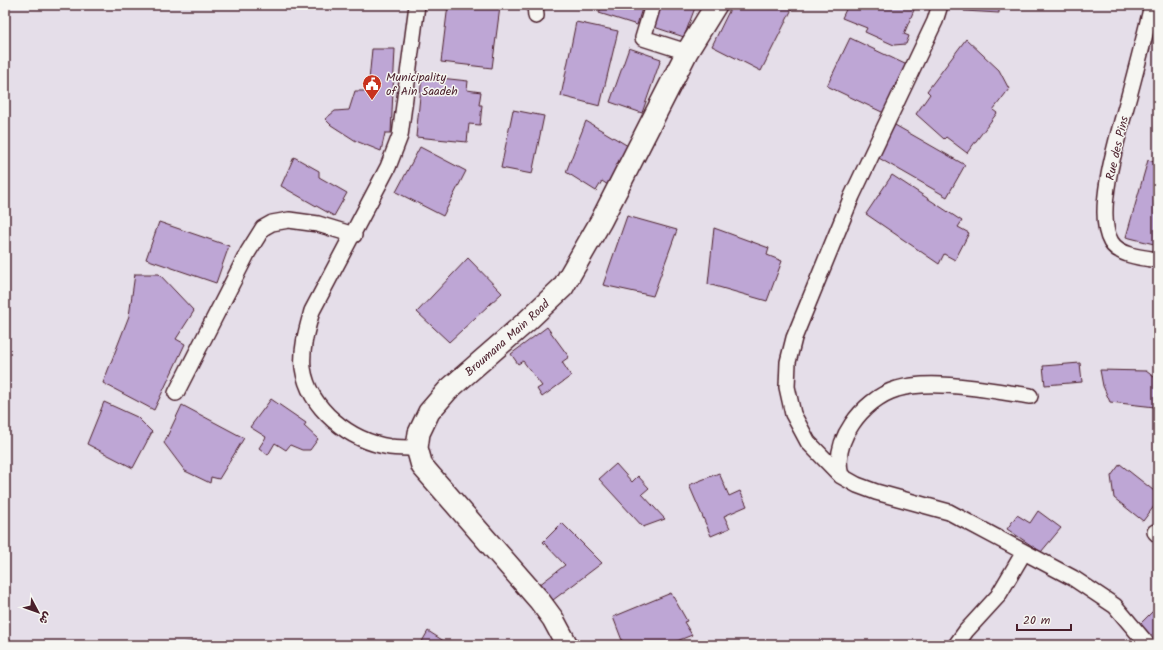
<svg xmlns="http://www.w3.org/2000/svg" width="1163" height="650" viewBox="0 0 1163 650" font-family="Kalam,'Playpen Sans Arabic',sans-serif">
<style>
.building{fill:#bea6d5;stroke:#4a1f2b}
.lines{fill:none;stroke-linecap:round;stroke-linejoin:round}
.street-casing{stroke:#4a1f2b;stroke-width:18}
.secondary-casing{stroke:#4a1f2b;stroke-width:24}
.street{stroke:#f6f6f2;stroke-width:15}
.secondary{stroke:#f6f6f2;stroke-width:21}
.labels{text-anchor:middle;stroke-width:3;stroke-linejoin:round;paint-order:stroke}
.poi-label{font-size:12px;fill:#4a1f2b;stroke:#f6f6f2;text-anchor:start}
.street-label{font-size:12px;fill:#4a1f2b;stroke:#f6f6f2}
</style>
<rect width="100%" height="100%" fill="#e5dee9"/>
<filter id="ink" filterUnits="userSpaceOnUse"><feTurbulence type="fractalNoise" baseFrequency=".025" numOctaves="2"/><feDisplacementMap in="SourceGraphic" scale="8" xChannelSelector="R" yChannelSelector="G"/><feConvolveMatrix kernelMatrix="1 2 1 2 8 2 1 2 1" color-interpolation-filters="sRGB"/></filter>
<g filter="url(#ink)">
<path class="building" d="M448,5H479L500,7L492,68L441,62Z
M602,5H643L637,25L599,13Z
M656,5H696L684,37L648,25Z
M732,5H794L761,71L712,46Z
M848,5H916L904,34L909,36L906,44L894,45L865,32L867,28L842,18Z
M965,5H999V13L964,11Z
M576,22L618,31L600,106L561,96Z
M850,38L907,65L884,113L827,86Z
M966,39L999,70L1009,89L993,110L997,113L967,153L946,137L944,139L916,114L930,94L927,91Z
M629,48L661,59L642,113L610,102Z
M372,49H395L391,133H385L381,151L356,141L331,125L325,119L335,111L349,110L355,91H368Z
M422,76L468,81L467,90L481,92L479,105H482L480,125L469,124L467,142L416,137Z
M513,110L544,116L532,174L501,168Z
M586,121L628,146L608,185L602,181L596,191L566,172Z
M895,125L965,165L947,197L877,157Z
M420,147L466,171L443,216L396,192Z
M294,157L319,171V177L347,193L334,216L281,186Z
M1148,160L1158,163V245L1126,237Z
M892,175L962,221L958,227L969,233L955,260L944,254L939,264L866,214Z
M627,216L677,230L653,296L603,285Z
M159,222L229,246L216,283L146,259Z
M714,228L769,248L767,255L782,261L767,301L708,284Z
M468,258L502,293L449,342L417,312Z
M135,274H159L194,311L176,339L185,344L154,410L103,383L129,316Z
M547,327L569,357L562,362L571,376L542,397L537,389L542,386L523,361L518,364L511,354Z
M1080,363L1082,382L1045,385L1043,366Z
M1100,370L1146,371L1158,380V405L1155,407L1110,402L1103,386Z
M271,399L306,423L304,426L318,439L310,450H302L290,445L286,450L275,443L268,455L259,448L266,437L250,427Z
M104,402L137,417L152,432L133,468L87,444Z
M182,405L244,438L219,479L211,477L210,483L185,471L164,443Z
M616,464L632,482L638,476L649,488L642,494L665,519L643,527L599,479Z
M1120,464L1158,494V501L1143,521L1114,498L1111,476Z
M719,473L729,496L740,491L747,506L724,516L730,528L711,536L689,485Z
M1038,511L1061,528L1041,552L1007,529L1017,515L1030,523Z
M562,523L602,563L553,600L539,585L565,565L543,542Z
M671,593L687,621L684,622L692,635L667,645H625L623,643L613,617Z
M1158,606V645L1140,624Z
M428,631L450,645H420Z
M198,641L206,645H179L181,644Z"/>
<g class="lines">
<defs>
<path id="street" d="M417,5L400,136L388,167L312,311C307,329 301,348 303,368C309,409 350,441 390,447C399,448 408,448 417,448
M535,5L536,16
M653,5L643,38L687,52
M940,5L935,21L852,196L794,338L788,362L787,387L793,414L808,442L841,476L857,485L876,492L949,512L1073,578L1115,606L1148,645
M1152,5C1145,35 1137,66 1129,96C1120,129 1093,212 1111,242C1119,256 1144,258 1158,260
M176,393L248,252L263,228L272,223L289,220L318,224L354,235
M841,476C836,457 841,440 852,424C862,409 879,394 897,389C932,378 993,391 1030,396
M1155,532L1158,535
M956,645L966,631L998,596L1024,552"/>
<g id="secondary">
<path id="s1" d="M567,645L553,619L539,600L422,466L417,448L419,433L429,412L448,390L526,322L563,287L601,221L687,52L716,5"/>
</g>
</defs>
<use href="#street" class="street-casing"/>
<use href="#secondary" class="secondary-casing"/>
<use href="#street" class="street"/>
<use href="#secondary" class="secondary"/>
</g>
</g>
<defs>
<symbol id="civic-pin" viewBox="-11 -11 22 30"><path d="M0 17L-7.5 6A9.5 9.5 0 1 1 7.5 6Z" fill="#c8321e" stroke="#f6f6f2"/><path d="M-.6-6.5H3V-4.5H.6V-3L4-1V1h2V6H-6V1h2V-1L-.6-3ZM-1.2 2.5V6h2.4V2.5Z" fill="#fff"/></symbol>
</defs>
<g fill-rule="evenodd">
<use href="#civic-pin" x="361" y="73" width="22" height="30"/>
</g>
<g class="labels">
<g class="poi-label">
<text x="386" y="81">Municipality<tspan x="386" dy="14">of Ain Saadeh</tspan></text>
</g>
<g class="street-label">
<text transform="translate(1117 148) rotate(-77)" y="4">Rue des Pins</text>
<text dy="4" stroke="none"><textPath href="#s1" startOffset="396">Broumana Main Road</textPath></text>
</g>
</g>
<rect width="1163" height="650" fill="none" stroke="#f6f6f2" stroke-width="20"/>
<rect x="10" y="10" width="1143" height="630" fill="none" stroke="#4a1f2b" stroke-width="1.5" filter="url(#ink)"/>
<g transform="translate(38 612) rotate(131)" stroke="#f6f6f2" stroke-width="3" paint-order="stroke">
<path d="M0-3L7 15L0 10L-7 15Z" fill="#4a1f2b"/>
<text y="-6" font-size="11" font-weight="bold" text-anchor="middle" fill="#4a1f2b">ش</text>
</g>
<path d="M1017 624v6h54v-6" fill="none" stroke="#4a1f2b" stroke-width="2"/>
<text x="1023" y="624" font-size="12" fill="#4a1f2b" stroke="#f6f6f2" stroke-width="3" paint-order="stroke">20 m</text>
</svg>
